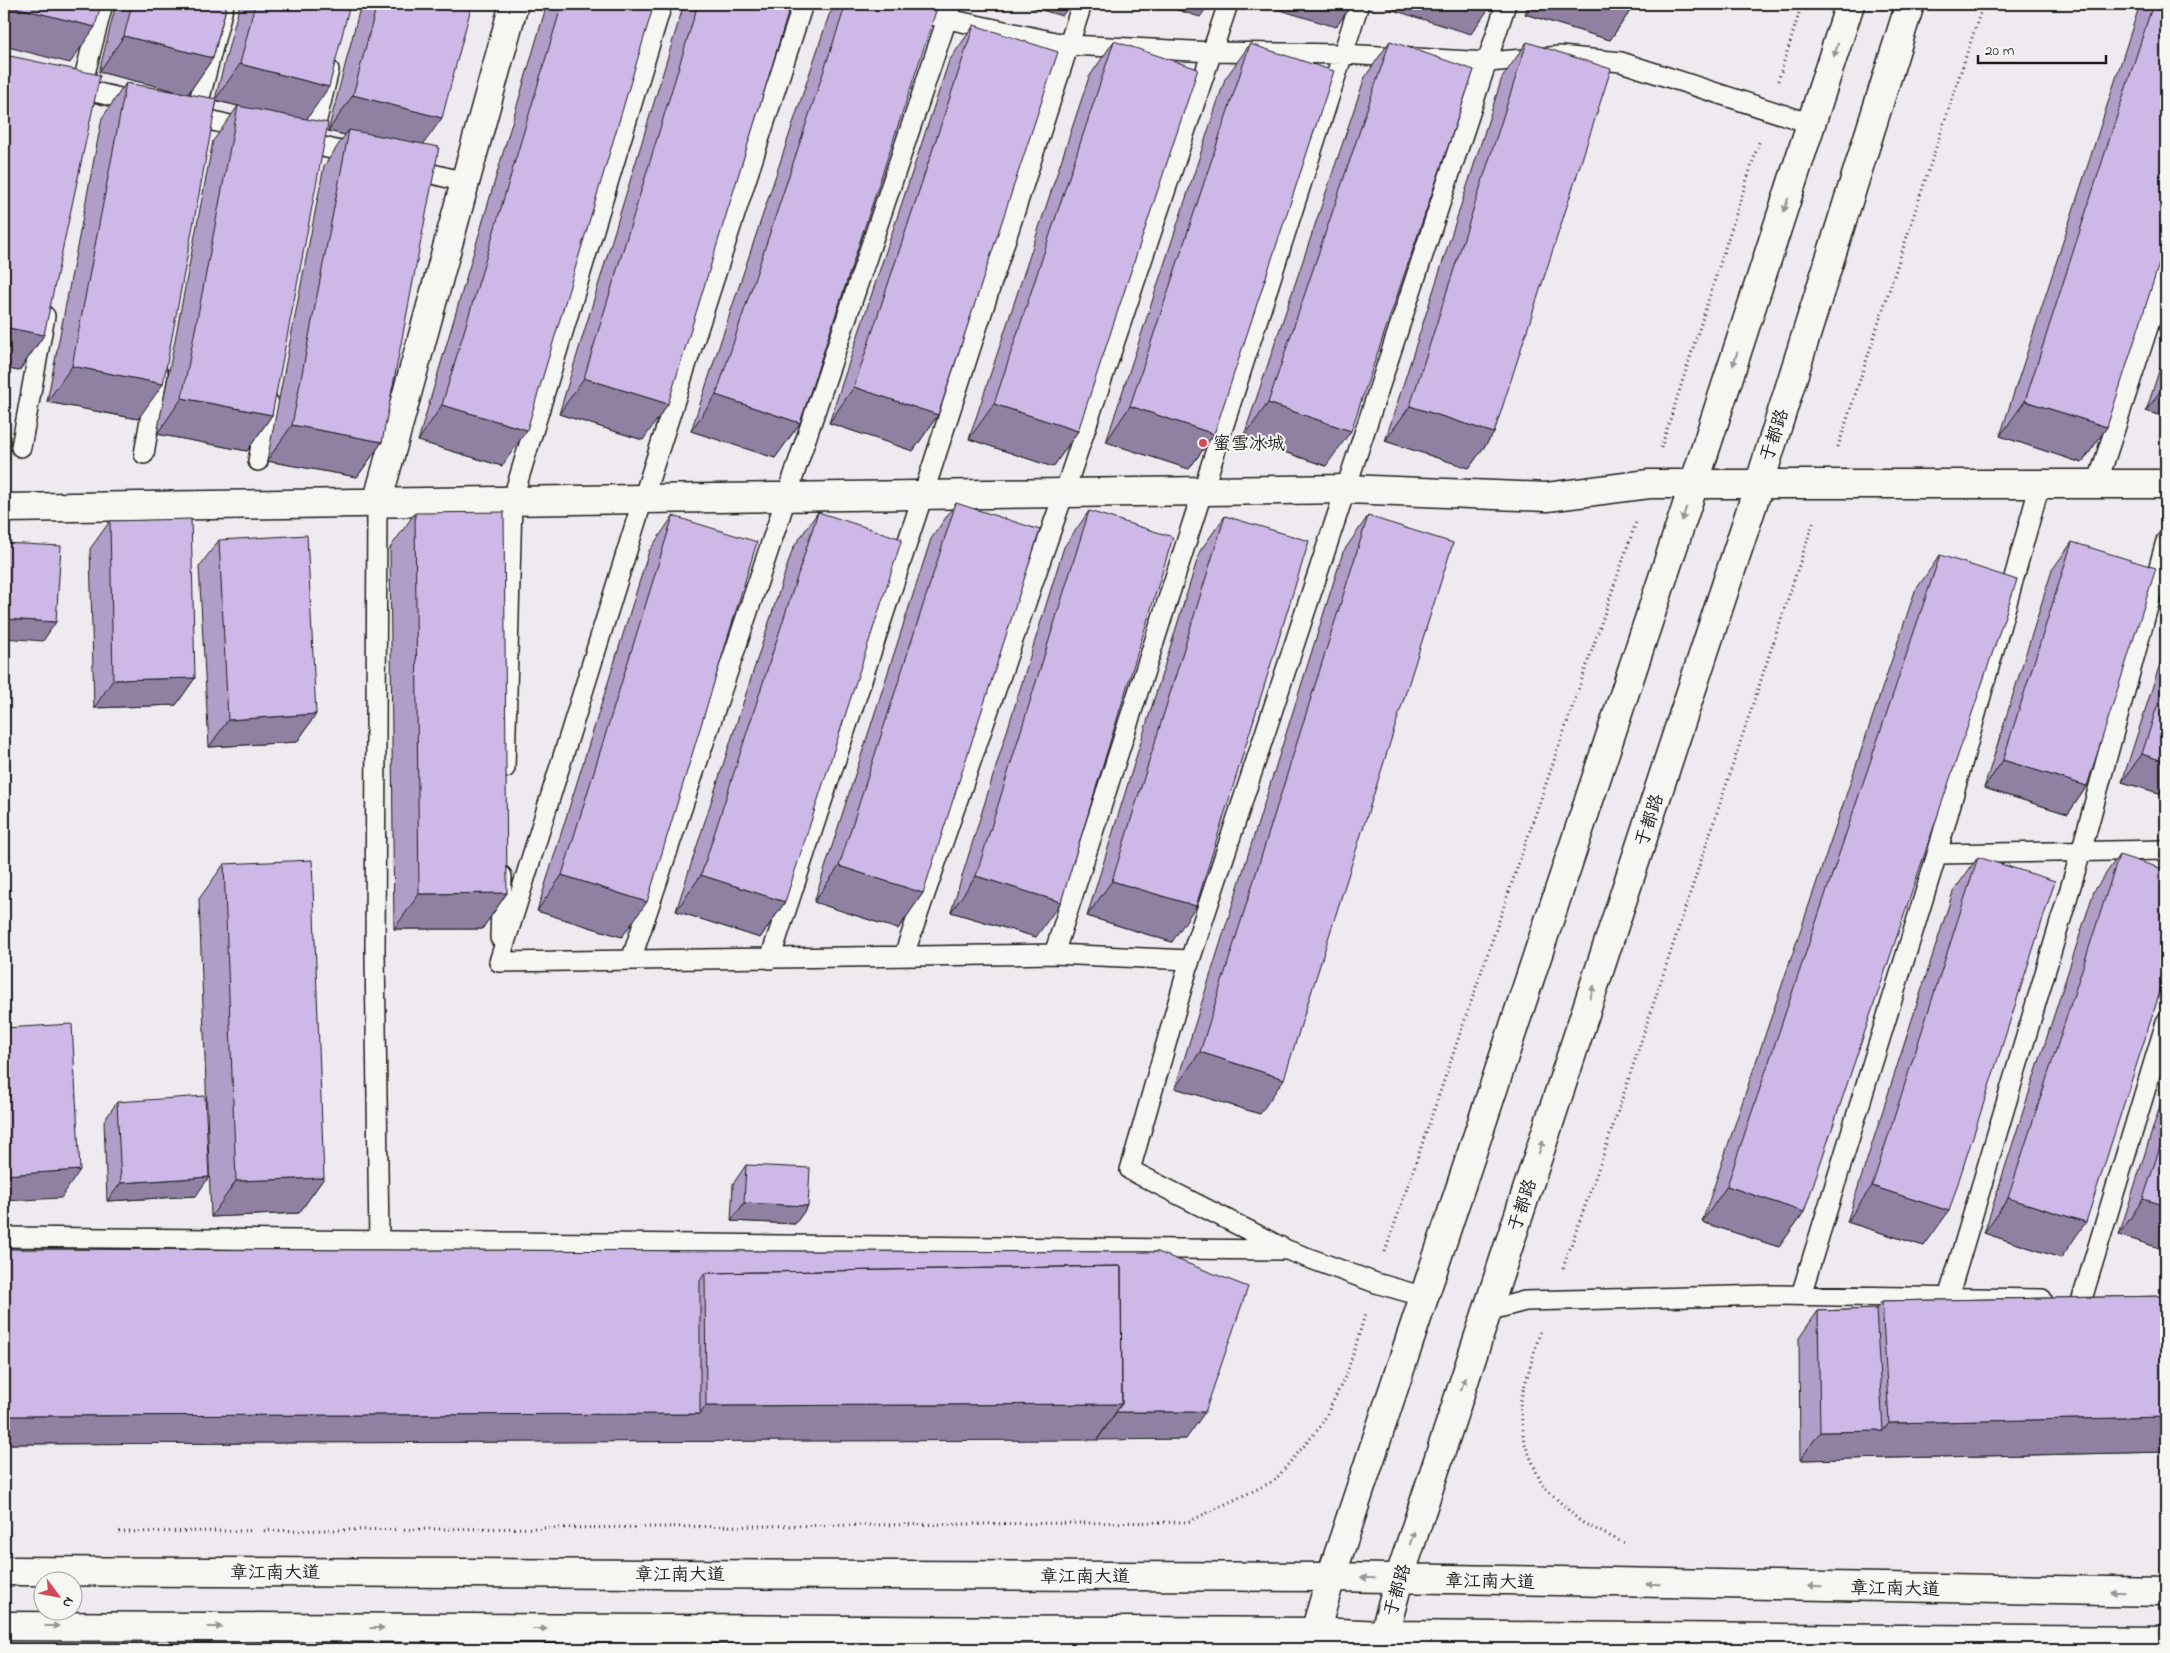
<svg xmlns="http://www.w3.org/2000/svg" width="2170" height="1653" viewBox="0 0 2170 1653" font-family="'Indie Flower','LXGW WenKai TC',sans-serif">
<style>
.lines{fill:none;stroke-linecap:round;stroke-linejoin:round}
.service-casing{stroke:#1c1c1c;stroke-width:22}
.minor-casing{stroke:#1c1c1c;stroke-width:31}
.secondary-casing{stroke:#1c1c1c;stroke-width:31}
.path{stroke:#1c1c1c;stroke-width:3;stroke-dasharray:1 4;stroke-linecap:butt}
.service{stroke:#f6f6f2;stroke-width:19}
.minor{stroke:#f6f6f2;stroke-width:28}
.secondary{stroke:#f6f6f2;stroke-width:28}
.wall{fill:#b19ec8;stroke:#1c1c1c}
.shaded-wall{fill:#9081a2;stroke:#1c1c1c}
.building{fill:#ceb8e8;stroke:#1c1c1c}
.oneway{fill:#949492}
.poi-dot{fill:#d1495b;stroke:#f6f6f2;stroke-width:2}
.labels{text-anchor:middle;stroke-width:4;stroke-linejoin:round;paint-order:stroke}
.street-label{font-size:18px;fill:#1c1c1c;stroke:#f6f6f2}
.poi-label{font-size:18px;fill:#1c1c1c;stroke:#f6f6f2;text-anchor:start}
</style>
<rect width="100%" height="100%" fill="#eeeaf0"/>
<filter id="ink" filterUnits="userSpaceOnUse"><feTurbulence type="fractalNoise" baseFrequency=".02" numOctaves="2"/><feDisplacementMap in="SourceGraphic" scale="10" xChannelSelector="R" yChannelSelector="G"/><feConvolveMatrix kernelMatrix="1 2 1 2 8 2 1 2 1" color-interpolation-filters="sRGB"/></filter>
<g filter="url(#ink)">
<g class="lines">
<defs>
<path id="service" d="M887,4L948,19L1069,45L1213,52L1343,54L1488,62L1560,56L1621,62L1812,124
M73,87L141,103
M81,89L103,4
M189,115L250,130
M195,117L224,4
M299,141L360,156
M311,144L329,70
M408,168L465,182
M21,447L45,316
M144,454L158,373
M258,461L269,403
M2097,484L2166,272
M377,503L375,952L379,1241
M505,768L512,501L662,4
M1937,854L2166,850
M500,938L502,876
M1054,954L1359,4
M904,955L1064,493L1228,4
M770,959L923,495L1082,4
M631,960L952,4
M499,962L643,499L803,4
M499,962L1054,954L1190,960
M4,1237L1283,1250
M1801,1295L1937,854L2040,484
M1425,1297L1376,1283L1287,1250L1130,1170L1190,960L1506,4
M1948,1298L2081,852L2166,541
M2082,1299L2166,1022
M1487,1311L1525,1301L1774,1295L2042,1299"/>
<path id="minor" d="M377,503L514,4
M4,508L1347,489L1547,497L1649,484H2166"/>
<path id="secondary" d="M4,1571L1331,1577L2166,1592
M4,1626L1315,1632L1384,1635L2166,1641
M1315,1632L1331,1577L1694,484L1850,4
M1384,1635L1399,1579L1759,485L1910,4"/>
</defs>
<use href="#service" class="service-casing"/>
<use href="#minor" class="minor-casing"/>
<use href="#secondary" class="secondary-casing"/>
<path class="path" d="M1778,81L1802,4
M1838,447L1983,4
M1661,448L1760,139
M1385,1252L1636,522
M1563,1268L1605,1150L1814,520
M1540,1332L1520,1402L1524,1442L1542,1485L1581,1522L1626,1544
M119,1532L1188,1522L1274,1481L1321,1426L1347,1373L1366,1312"/>
<use href="#service" class="service"/>
<use href="#minor" class="minor"/>
<use href="#secondary" class="secondary"/>
</g>
<path class="wall" d="M116,4H227L213,58L188,94L99,72Z
M240,4H350L307,119L272,415L247,451L157,434L213,141L238,106L217,101L138,419L47,402L102,118L126,83L215,99Z
M361,4H472L423,144L382,442L357,477L267,461L324,166L345,135L328,131Z
M547,4H654L502,466L418,441Z
M684,4H791L643,440L559,414Z
M837,4H925L800,423L775,458L691,431L829,15Z
M1529,4H1635L1610,40L1525,14Z
M2140,4H2166L2107,427L2082,463L2000,436Z
M974,25L938,415L913,451L829,423L949,61Z
M1114,41L1078,431L1053,467L969,439L1089,77Z
M1390,41L1326,466L1243,438L1365,77Z
M1527,42L1494,433L1469,468L1385,441L1502,78Z
M1250,44L1214,434L1189,469L1106,442L1225,79Z
M10,56L44,335L19,371L4,368V65Z
M2166,350V417L2146,411Z
M956,503L923,893L898,929L814,902L931,539Z
M1089,511L1036,937L951,912L1064,547Z
M818,512L785,902L760,938L676,911L793,548Z
M415,513L507,893L482,929H394L390,548Z
M673,516L622,937L537,911L649,551Z
M1225,516L1172,942L1087,916L1200,551Z
M1368,516L1260,1114L1175,1088L1343,552Z
M110,521L195,678L176,705L94,708L90,549Z
M219,540L316,714L297,742L209,747L199,567Z
M2072,542L2087,786L2068,814L1984,788L2052,570Z
M1940,555L1804,1212L1779,1247L1702,1222L1915,591Z
M2166,645V795L2122,782Z
M2119,855L2061,1258L1984,1233L2094,891Z
M1978,857L1924,1246L1847,1222L1953,892Z
M224,864L324,1178L299,1213L211,1217L199,899Z
M2166,1087V1250L2119,1235Z
M117,1102L196,1196L107,1201L104,1121Z
M746,1165L808,1206L795,1224L731,1221L733,1184Z
M4,1249L1158,1252L1186,1439L4,1444Z
M2166,1296V1452L1800,1460L1799,1338L1818,1311L1876,1309L1882,1301Z"/>
<path class="shaded-wall" d="M1021,4H1071L1062,16Z
M1158,4H1209L1200,17Z
M1260,4H1352L1336,27Z
M1390,4H1492L1471,34L1386,8Z
M1532,4H1635L1610,40L1525,14Z
M6,5L95,27L70,63L4,46V8Z
M124,36L213,58L188,94L99,72Z
M240,64L329,87L304,123L215,100Z
M353,95L442,118L417,153L349,130L345,135L328,131Z
M4,327L44,335L19,371L4,368Z
M72,366L163,384L138,419L47,402Z
M584,378L668,404L643,440L559,414Z
M2166,383V417L2146,411Z
M854,387L938,415L913,451L829,423Z
M716,395L800,423L775,458L691,431Z
M182,398L272,415L247,451L157,434Z
M2025,401L2107,427L2082,463L2000,436Z
M1268,403L1351,431L1326,466L1243,438Z
M994,404L1078,431L1053,467L969,439Z
M442,405L527,430L502,466L418,441Z
M1130,406L1214,434L1189,469L1106,442Z
M1410,406L1494,433L1469,468L1385,441Z
M292,425L382,442L357,477L267,461Z
M4,619L56,622L43,641L4,638Z
M195,678L176,705L94,708L113,680Z
M316,714L297,742L209,747L228,720Z
M2142,754L2166,762V795L2122,782Z
M2003,760L2087,786L2068,814L1984,788Z
M839,866L923,893L898,929L814,902Z
M562,875L647,902L622,937L537,911Z
M701,875L785,902L760,938L676,911Z
M976,876L1061,902L1036,937L951,912Z
M1112,881L1196,906L1172,942L1087,916Z
M507,893L482,929H394L419,894Z
M1200,1052L1284,1079L1260,1114L1175,1088Z
M80,1170L61,1198L4,1201V1175Z
M209,1177L196,1196L107,1201L121,1183Z
M324,1178L299,1213L211,1217L236,1181Z
M1727,1186L1804,1212L1779,1247L1702,1222Z
M1872,1186L1949,1211L1924,1246L1847,1222Z
M2008,1198L2086,1222L2061,1258L1984,1233Z
M2143,1199L2166,1206V1250L2119,1235Z
M744,1203L808,1206L795,1224L731,1221Z
M1122,1404L1097,1440L4,1444V1416L700,1414L706,1406Z
M1116,1412H1205L1186,1439L1097,1440Z
M2166,1417V1452L1800,1460L1820,1432L1883,1431L1889,1423Z"/>
<path class="building" d="M6,4H101L95,27L6,5Z
M132,4H227L213,58L124,36Z
M255,4H350L329,87L240,64Z
M377,4H472L442,118L353,95Z
M562,4H654L527,430L442,405Z
M698,4H791L668,404L584,378Z
M846,4H925L937,8L800,423L716,395Z
M2153,4H2166V242L2107,427L2025,401Z
M974,25L1058,52L938,415L854,387Z
M1114,41L1198,69L1078,431L994,404Z
M1390,41L1474,70L1351,431L1268,403Z
M1527,42L1611,69L1494,433L1410,406Z
M1250,44L1334,71L1214,434L1130,406Z
M10,56L100,75L44,335L4,327V85Z
M126,83L217,99L163,384L72,366Z
M238,106L328,123L272,415L182,398Z
M349,130L439,147L382,442L292,425Z
M956,503L1040,530L923,893L839,866Z
M1089,511L1173,537L1061,902L976,876Z
M504,512L507,893L419,894L415,513Z
M818,512L902,539L785,902L701,875Z
M673,516L757,542L647,902L562,875Z
M1225,516L1309,541L1196,906L1112,881Z
M1368,516L1453,543L1284,1079L1200,1052Z
M191,519L195,678L113,680L110,521Z
M307,535L316,714L228,720L219,540Z
M2072,542L2156,568L2087,786L2003,760Z
M4,543L61,546L56,622L4,619Z
M1940,555L2017,580L1804,1212L1727,1186Z
M2166,678V762L2142,754Z
M2119,855L2166,870V973L2086,1222L2008,1198Z
M1978,857L2055,881L1949,1211L1872,1186Z
M312,860L324,1178L236,1181L224,864Z
M72,1024L80,1170L4,1175V1028Z
M205,1096L209,1177L121,1183L117,1102Z
M2166,1129V1206L2143,1199Z
M746,1165L810,1168L808,1206L744,1203Z
M4,1249L1158,1252L1248,1287L1205,1412H1116L1122,1404L1121,1266L705,1273L700,1281V1414L4,1416Z
M1121,1266L1122,1404L706,1406L705,1273Z
M2166,1296V1417L1889,1423L1882,1301Z
M1876,1309L1883,1431L1820,1432L1818,1311Z"/>
<defs><path id="oneway-solid" d="M-6-.8H1V-3.2L6.5 0L1 3.2V.8H-6Z" transform="scale(1.25)"/></defs>
<g class="oneway">
<use href="#oneway-solid" transform="translate(1836 50) rotate(107)"/>
<use href="#oneway-solid" transform="translate(1786 205) rotate(108)"/>
<use href="#oneway-solid" transform="translate(1735 359) rotate(108)"/>
<use href="#oneway-solid" transform="translate(1684 514) rotate(108)"/>
<use href="#oneway-solid" transform="translate(1592 992) rotate(-72)"/>
<use href="#oneway-solid" transform="translate(1541 1147) rotate(-72)"/>
<use href="#oneway-solid" transform="translate(1463 1384) rotate(-72)"/>
<use href="#oneway-solid" transform="translate(1412 1538) rotate(-72)"/>
<use href="#oneway-solid" transform="translate(1368 1578) rotate(-178)"/>
<use href="#oneway-solid" transform="translate(1653 1584) rotate(-179)"/>
<use href="#oneway-solid" transform="translate(1815 1586) rotate(-179)"/>
<use href="#oneway-solid" transform="translate(2118 1592) rotate(-179)"/>
<use href="#oneway-solid" transform="translate(52 1626)"/>
<use href="#oneway-solid" transform="translate(215 1627)"/>
<use href="#oneway-solid" transform="translate(377 1628)"/>
<use href="#oneway-solid" transform="translate(540 1629)"/>
</g>
</g>
<circle class="poi-dot" cx="1203" cy="443" r="5"/>
<g class="labels">
<g class="street-label">
<text transform="translate(1774 435) rotate(-72)" y="6">于都路</text>
<text transform="translate(1649 820) rotate(-72)" y="6">于都路</text>
<text transform="translate(1522 1205) rotate(-72)" y="6">于都路</text>
<text x="275" y="1578">章江南大道</text>
<text x="680" y="1580">章江南大道</text>
<text x="1085" y="1582">章江南大道</text>
<text transform="translate(1490 1581) rotate(1)" y="6">章江南大道</text>
<text transform="translate(1895 1588) rotate(1)" y="6">章江南大道</text>
<text transform="translate(1397 1590) rotate(-74)" y="6">于都路</text>
</g>
<g class="poi-label">
<text x="1213" y="449">蜜雪冰城</text>
</g>
</g>
<rect width="2170" height="1653" fill="none" stroke="#f6f6f2" stroke-width="20"/>
<rect x="10" y="10" width="2150" height="1633" fill="none" stroke="#1c1c1c" stroke-width="2" filter="url(#ink)"/>
<g transform="translate(58 1596) rotate(122)"><circle r="24" fill="#f6f6f2" stroke="#9f9f9c"/>
<path d="M0-4L9 19L0 12L-9 19Z" fill="#d1495b"/>
<text y="-8" font-size="14" font-weight="bold" text-anchor="middle" fill="#1c1c1c">N</text>
</g>
<path d="M1978 55v8h128v-8" fill="none" stroke="#1c1c1c" stroke-width="2.5"/>
<text x="1985" y="55" font-size="15" fill="#1c1c1c" stroke="#f6f6f2" stroke-width="4" paint-order="stroke">20 m</text>
</svg>
